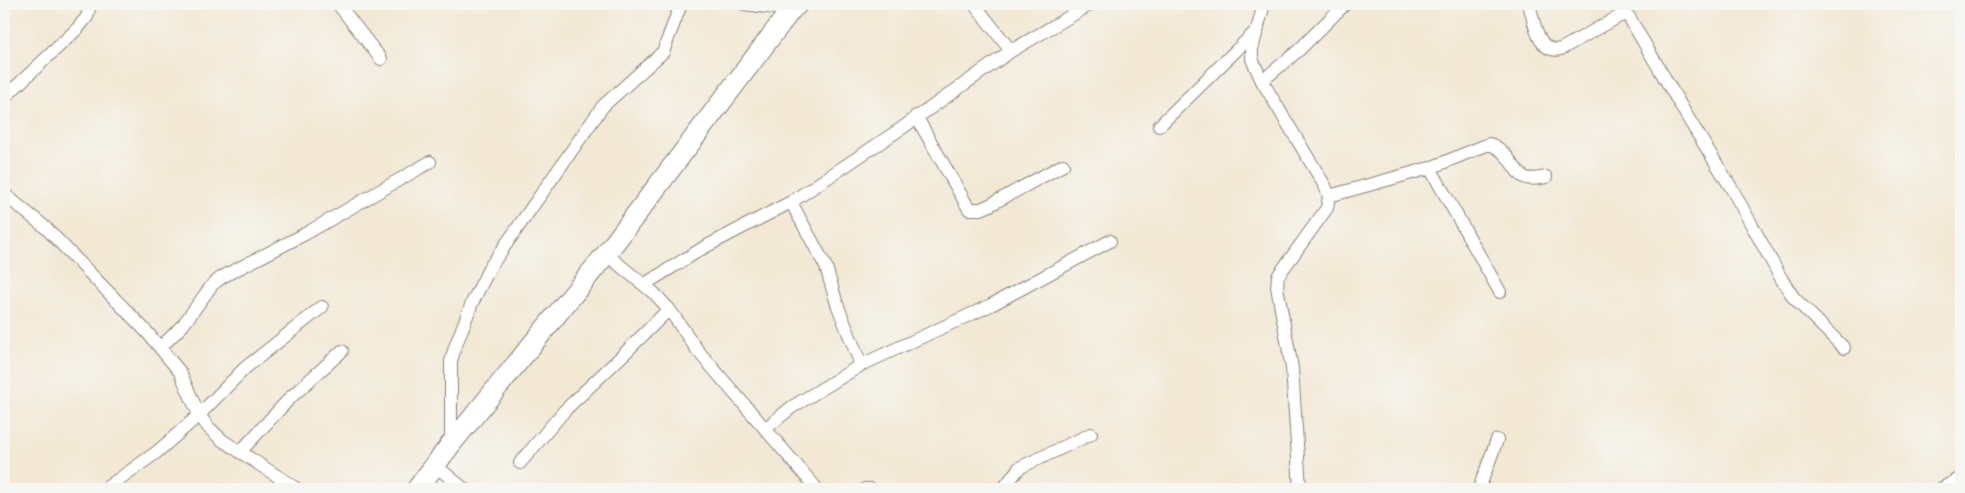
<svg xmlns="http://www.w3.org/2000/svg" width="1965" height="493" viewBox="0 0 1965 493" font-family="'Balsamiq Sans',sans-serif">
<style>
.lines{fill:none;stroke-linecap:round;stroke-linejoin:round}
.street-casing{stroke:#878278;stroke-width:14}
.primary-casing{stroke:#878278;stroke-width:22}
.street{stroke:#fff;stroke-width:12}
.primary{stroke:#fff;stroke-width:20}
</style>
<rect width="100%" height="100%" fill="#f6f6f2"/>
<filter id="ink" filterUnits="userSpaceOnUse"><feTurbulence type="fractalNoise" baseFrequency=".02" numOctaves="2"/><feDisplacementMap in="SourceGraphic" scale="10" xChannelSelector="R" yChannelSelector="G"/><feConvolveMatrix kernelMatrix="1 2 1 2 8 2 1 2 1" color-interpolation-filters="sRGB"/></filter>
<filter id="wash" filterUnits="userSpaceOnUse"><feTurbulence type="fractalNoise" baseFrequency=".0096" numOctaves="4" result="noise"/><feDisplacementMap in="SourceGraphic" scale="20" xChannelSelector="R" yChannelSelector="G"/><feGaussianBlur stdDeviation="1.12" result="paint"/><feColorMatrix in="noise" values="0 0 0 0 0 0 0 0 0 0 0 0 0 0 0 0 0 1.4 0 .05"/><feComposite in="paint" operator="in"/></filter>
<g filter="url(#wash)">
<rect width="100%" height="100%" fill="#f2e8d4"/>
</g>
<g filter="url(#ink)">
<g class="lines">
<defs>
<path id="street" d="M338,4L381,59
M744,4L791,10
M974,4L1011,51
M1264,4L1252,49V59L1262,81L1325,186L1329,196L1327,208L1278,276L1277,287L1292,368L1300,489
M1529,4C1534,20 1537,55 1561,49L1620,16L1626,15L1629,17L1688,118L1732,189L1782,280L1794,298L1844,348
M1262,81L1299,50L1345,4
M4,98L77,29L87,17L90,4
M916,116L969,209H981L990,205L1063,165
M1159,126L1258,29
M1430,168L1500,292
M4,194L46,228L146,331L180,372L199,415L209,428L222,440L297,489
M1329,196L1430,168L1489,144C1511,151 1513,173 1526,178C1533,180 1540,178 1546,177
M606,254L655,294L669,309L698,351L817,489
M645,284L703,248L791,202L902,128L1011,51L1091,4
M161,347L183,325L212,285L222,277L305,234L430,162
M861,365L991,305L1110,241
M765,429L792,407L861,365L837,304L826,267L791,202
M451,444V361L455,347L472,303L490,267L603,106L663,52L681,4
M240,452L290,398L342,351
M520,463L565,410L623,355L669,309
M436,466L464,489
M1004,488L1019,468L1091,434
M105,489L157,452L199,415L245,368L322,307
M865,489H870
M1479,489L1497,440
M1941,489L1961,478"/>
<path id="primary" d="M417,489L451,444L606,254L791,10L798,4"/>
</defs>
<use href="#street" class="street-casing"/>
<use href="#primary" class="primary-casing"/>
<use href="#street" class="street"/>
<use href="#primary" class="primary"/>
</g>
</g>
<rect width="1965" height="493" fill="none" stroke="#f6f6f2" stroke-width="20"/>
</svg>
